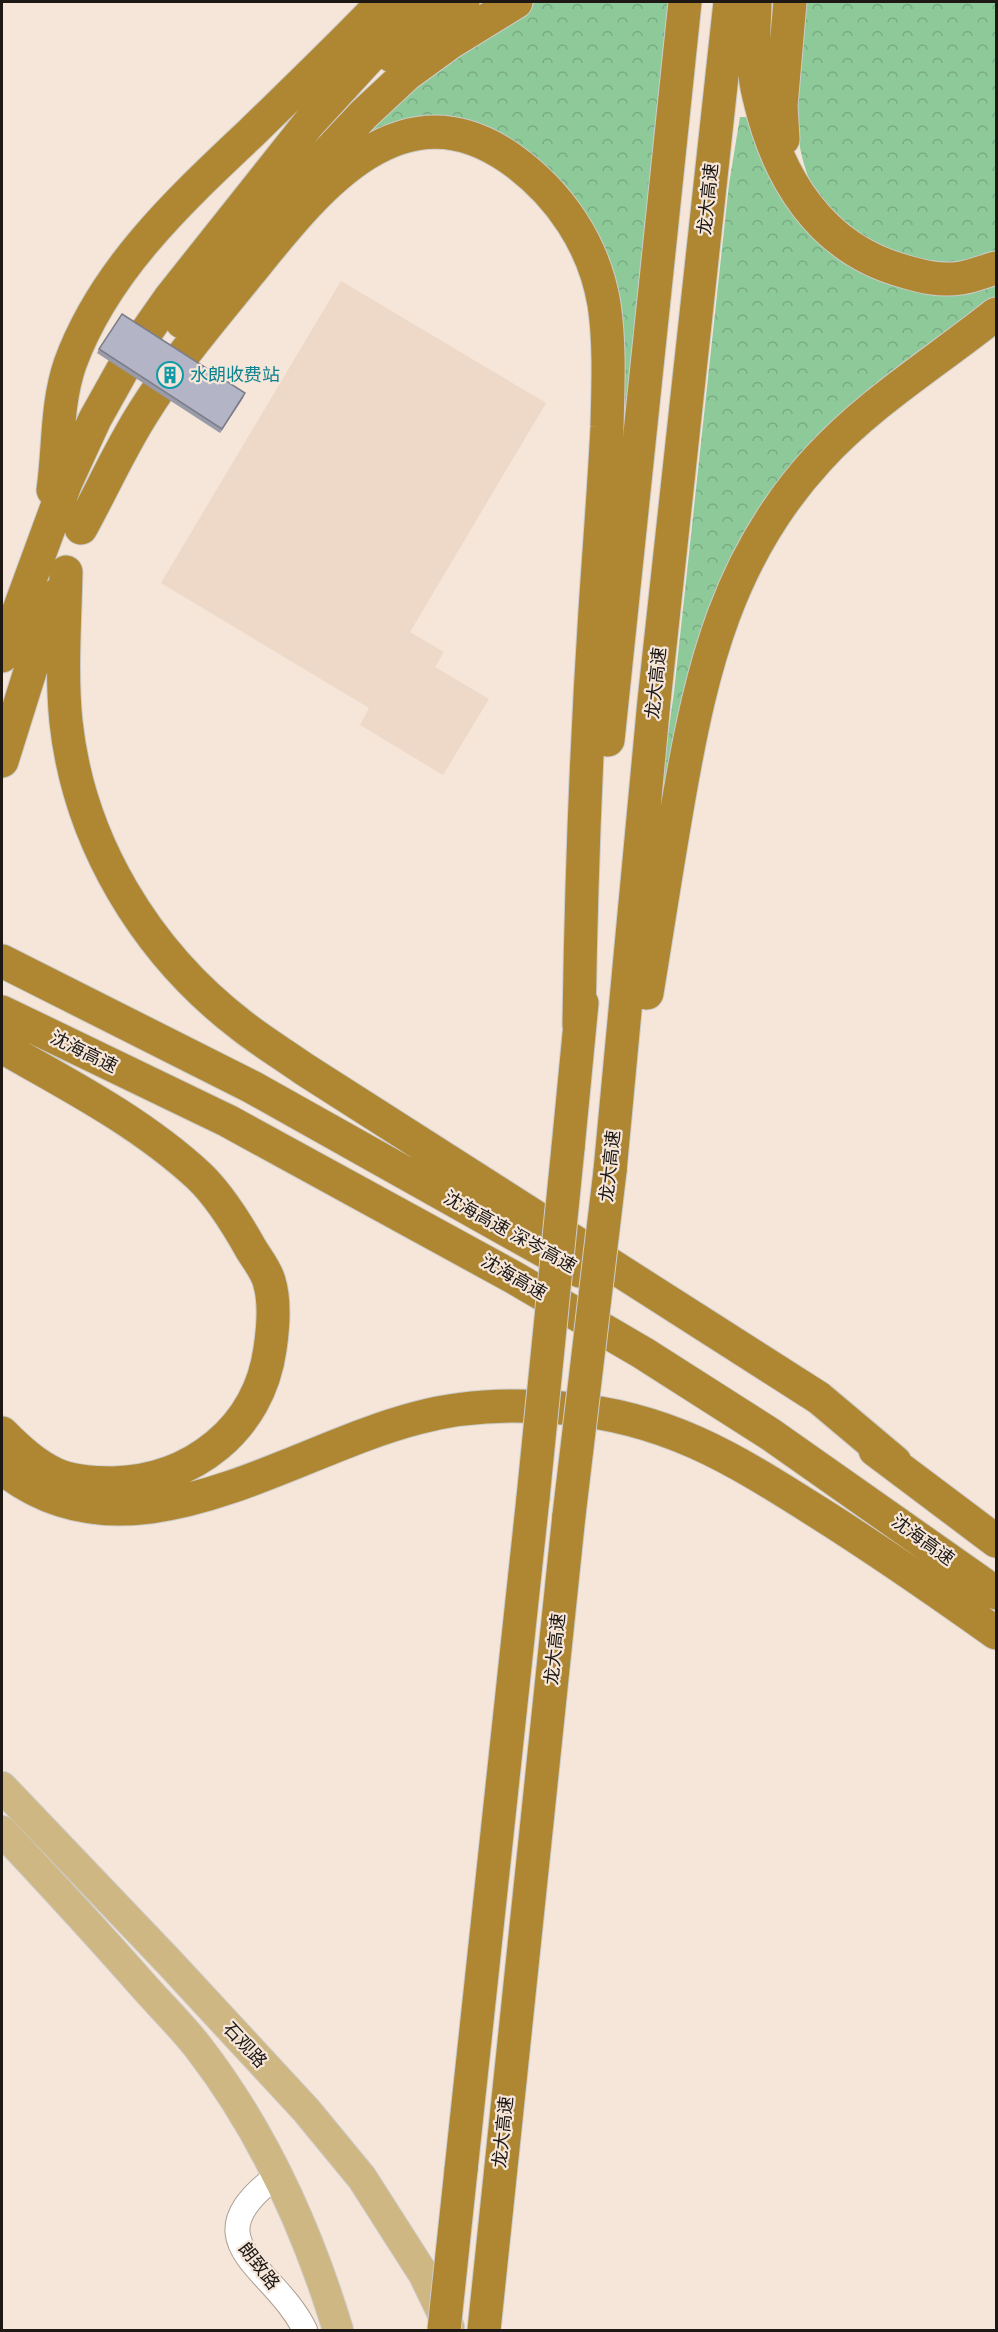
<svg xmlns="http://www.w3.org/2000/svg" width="998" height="2332" viewBox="0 0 998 2332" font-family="'Public Sans','Noto Sans SC',sans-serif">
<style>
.built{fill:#eed8c7}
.forest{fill:url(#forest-crowns)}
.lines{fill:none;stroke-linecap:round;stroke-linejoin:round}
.minor-casing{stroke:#ac9e92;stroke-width:26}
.major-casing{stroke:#cdcccb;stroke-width:32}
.highway-casing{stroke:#cdcccb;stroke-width:35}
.minor{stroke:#fff;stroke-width:24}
.major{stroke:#cfb784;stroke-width:30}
.highway{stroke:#af8732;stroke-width:33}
.highway-bridge-casing{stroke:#cdcccb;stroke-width:35;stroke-linecap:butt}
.highway-bridge{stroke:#af8732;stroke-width:33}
.wall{fill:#9a9ba9}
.shaded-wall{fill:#7d7e8a}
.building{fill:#b3b4c5;stroke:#7d7e8a;stroke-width:1.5}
.labels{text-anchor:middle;stroke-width:4.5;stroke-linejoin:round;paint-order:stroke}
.street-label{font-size:18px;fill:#1d1814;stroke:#f5e6d9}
.culture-label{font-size:18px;fill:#0d838f;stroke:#f5e6d9;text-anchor:start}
</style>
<defs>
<pattern id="forest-crowns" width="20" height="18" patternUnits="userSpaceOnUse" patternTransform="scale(1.5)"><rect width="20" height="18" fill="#8dc999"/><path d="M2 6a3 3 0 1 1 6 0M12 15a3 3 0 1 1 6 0" fill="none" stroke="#79ac83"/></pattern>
</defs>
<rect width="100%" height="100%" fill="#f5e6d9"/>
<path class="built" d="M341,281L546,403L410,632L444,652L435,667L489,699L443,775L360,725L369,708L161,583Z"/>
<path class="forest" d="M537,2H670L631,370L620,450L616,327L522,149L465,120L408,121L340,153L374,116L518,10Z
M800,2H996V252C969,267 918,267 890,253C868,241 835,224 821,202C784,144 798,67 800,2Z
M740,117H746L773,176L839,257L996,276V297L865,393L805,451L669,786H661L674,692L729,184Z"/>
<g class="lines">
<defs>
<path id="minor" d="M278,2175C187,2242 273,2265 305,2330"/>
<path id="major" d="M2,1787L170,1963L306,2110L362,2178L424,2275L449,2327
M2,1831C49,1881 95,1931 140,1982C159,2004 180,2024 198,2047C263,2131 307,2228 338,2330"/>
<path id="highway" d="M755,2C754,33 751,66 759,97C777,177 820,248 903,271C923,277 940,281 961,278C973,276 985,271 996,268
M392,56L463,2
M783,139L781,106L790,2
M182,322L234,252L364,114L407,74L451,42L516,2
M53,490C59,448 56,405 70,364C104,270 180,200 251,133C295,90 340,47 383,2
M81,528C102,490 120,449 143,413C174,363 213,318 250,272C314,193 399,80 511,159C560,194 594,245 604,304C610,344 608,386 607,427C604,488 599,549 595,611C586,749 581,887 579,1025
M66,572C65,622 61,673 66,722C79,842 146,952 241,1025C261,1041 283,1054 304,1069L819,1398L895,1462
M2,656L66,482L95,419L133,351L170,298L309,123L420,2
M608,740L685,2
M2,761L38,646L58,594
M2,961L252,1087L580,1271
M647,993C658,926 668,859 680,792C702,667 729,556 818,459C870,402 936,362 996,314
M2,1012L228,1121L513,1277L643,1353L770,1434L996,1593
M2,1047C69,1085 142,1123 199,1176C220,1196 237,1224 251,1249C257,1259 266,1270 269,1281C275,1300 273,1329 270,1349C259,1429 192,1481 113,1483C95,1483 72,1482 55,1474C35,1465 18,1449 2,1433
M568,1148L582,1003
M610,1171L654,701L730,2
M875,1450L996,1541
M2,1468C129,1571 285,1452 417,1418C464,1405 514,1404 562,1408C666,1417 731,1457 816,1511C878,1550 937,1591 996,1633
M461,2170L533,1498
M484,2330L569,1515"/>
</defs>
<use href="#minor" class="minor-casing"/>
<use href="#major" class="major-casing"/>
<use href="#highway" class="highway-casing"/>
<use href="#minor" class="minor"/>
<use href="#major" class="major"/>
<use href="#highway" class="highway"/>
<defs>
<path id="highway-bridge" d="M533,1498L568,1148
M569,1515L610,1171
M444,2330L461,2170"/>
</defs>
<use href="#highway-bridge" class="highway-bridge-casing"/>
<use href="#highway-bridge" class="highway-bridge"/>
</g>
<path class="wall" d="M99,349L243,398L220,433L97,353Z"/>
<path class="shaded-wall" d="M245,393L243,398L220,433L222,429Z"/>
<path class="building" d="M122,314L245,393L222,429L99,349Z"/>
<defs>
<symbol id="building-ring" viewBox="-11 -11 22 22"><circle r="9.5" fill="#f5e6d9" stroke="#0f9aa8" stroke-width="1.5"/><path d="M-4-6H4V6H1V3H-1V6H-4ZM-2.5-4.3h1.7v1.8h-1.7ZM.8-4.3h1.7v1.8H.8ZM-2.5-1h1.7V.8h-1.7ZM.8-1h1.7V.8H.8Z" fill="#0f9aa8"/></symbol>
</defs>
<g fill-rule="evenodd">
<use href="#building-ring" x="155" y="360" width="30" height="30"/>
</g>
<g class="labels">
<g class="street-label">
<text transform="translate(708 199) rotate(-84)" y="6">龙大高速</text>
<text transform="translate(656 683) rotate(-84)" y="6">龙大高速</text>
<text transform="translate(84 1052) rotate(26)" y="6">沈海高速</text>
<text transform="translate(610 1166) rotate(-84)" y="6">龙大高速</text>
<text transform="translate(510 1232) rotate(29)" y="6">沈海高速 深岑高速</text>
<text transform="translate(514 1277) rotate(30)" y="6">沈海高速</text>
<text transform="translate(923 1540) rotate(36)" y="6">沈海高速</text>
<text transform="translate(555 1649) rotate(-84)" y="6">龙大高速</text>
<text transform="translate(245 2045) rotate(47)" y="6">石观路</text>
<text transform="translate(503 2132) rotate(-84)" y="6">龙大高速</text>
<text transform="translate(259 2266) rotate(52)" y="6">朗致路</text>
</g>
<g class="culture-label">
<text x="190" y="381">水朗收费站</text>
</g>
</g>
<rect width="998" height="2332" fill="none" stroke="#1d1814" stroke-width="6"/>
</svg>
